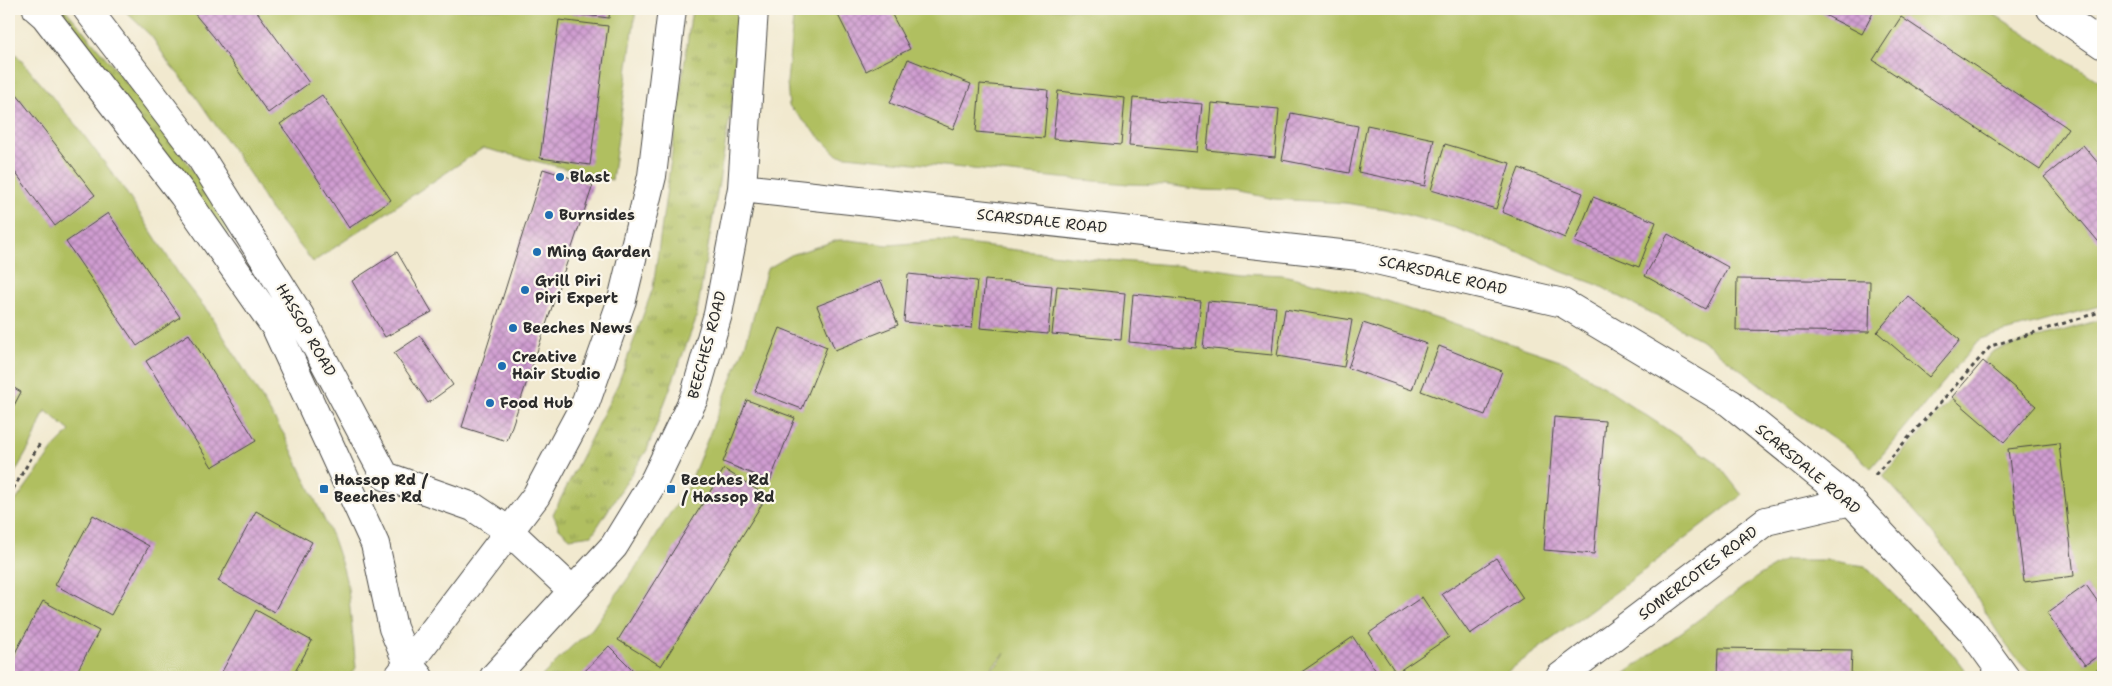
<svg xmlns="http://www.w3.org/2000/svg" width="2112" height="686" viewBox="0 0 2112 686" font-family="'Shantell Sans',sans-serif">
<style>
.grass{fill:url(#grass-tufts);stroke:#6e7546}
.garden{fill:#b0bf61;stroke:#6e7546}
.building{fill:url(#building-cross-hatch)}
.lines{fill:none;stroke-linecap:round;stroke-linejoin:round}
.street-casing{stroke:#494844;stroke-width:30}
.path{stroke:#494844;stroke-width:3;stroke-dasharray:4 4;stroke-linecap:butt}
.street{stroke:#fff;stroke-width:28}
.poi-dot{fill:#1f6fb2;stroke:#fbf7ec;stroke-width:2}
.labels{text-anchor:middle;stroke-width:4.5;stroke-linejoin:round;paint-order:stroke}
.poi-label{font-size:15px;font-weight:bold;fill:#2b2b2b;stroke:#fbf7ec;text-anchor:start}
.street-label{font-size:15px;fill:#2b2b2b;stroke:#fbf7ec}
</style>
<defs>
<pattern id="grass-tufts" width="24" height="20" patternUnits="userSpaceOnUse" patternTransform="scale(1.25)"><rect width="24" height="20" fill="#b0bf61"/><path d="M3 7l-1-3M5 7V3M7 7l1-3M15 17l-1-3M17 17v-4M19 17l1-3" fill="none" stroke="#8f9b50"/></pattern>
<pattern id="building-cross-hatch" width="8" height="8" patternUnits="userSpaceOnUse" patternTransform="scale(1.25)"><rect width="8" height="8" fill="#d09dd1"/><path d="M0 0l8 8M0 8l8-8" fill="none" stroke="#a980aa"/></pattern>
</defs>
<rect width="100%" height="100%" fill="#fbf7ec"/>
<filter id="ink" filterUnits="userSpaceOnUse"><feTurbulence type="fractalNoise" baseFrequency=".02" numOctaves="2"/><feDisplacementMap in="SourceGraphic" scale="10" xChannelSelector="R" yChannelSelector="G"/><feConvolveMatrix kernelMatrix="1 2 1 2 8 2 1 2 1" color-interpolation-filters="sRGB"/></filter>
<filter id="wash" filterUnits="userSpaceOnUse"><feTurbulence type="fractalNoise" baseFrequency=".0096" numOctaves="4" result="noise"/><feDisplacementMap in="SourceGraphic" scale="20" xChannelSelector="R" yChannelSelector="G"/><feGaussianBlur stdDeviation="1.12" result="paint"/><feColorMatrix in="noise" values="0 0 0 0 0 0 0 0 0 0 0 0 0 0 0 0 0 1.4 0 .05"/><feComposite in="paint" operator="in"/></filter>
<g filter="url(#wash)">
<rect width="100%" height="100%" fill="#f1e9cf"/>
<path class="grass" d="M45,9H65C124,79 185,151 231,230L224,239Z
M692,9H739L732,104L696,319L647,450L592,535L570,538L559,528L553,514L618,384L653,288Z"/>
<path class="garden" d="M123,9H636L612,180L483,148L313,262L268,206L251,176L190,88L168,62L152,37Z
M794,9H1986L2103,84V305L1980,339L1871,468L1850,449L1798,414L1705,342L1598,285L1560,271L1527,255L1455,228L1385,209L1345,203L1274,199L1237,191L1202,190L1167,185L1128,184L1050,177L837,155L789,106L787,82Z
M9,46L76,125L122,186L182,279L209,313L285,436L332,536L343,568L348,588L356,668L348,677H9V510L56,445L70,431L45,410L33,441L9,483Z
M838,240H849L888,245L939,241L1094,259L1210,268L1243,273L1283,275L1363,294L1566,362L1716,462L1742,495L1604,601L1500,677H983L999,662L1005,653L982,677H541L570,648L592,629L650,547L669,515L687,490L745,346L767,269L791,255Z
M2103,319V677H2035C2000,647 1984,605 1959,568C1937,535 1909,505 1883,476L1993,351Z
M1785,560H1826L1865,566L1951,652L1970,677H1620L1757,577Z"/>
<g id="blocks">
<path class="building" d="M198,9H255L309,83L268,113L214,37L193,12Z
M559,9H610L609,18L559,12Z
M835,9H889L910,49L866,71Z
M1813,9H1875L1862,34Z
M1901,17L2068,128L2040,170L1873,60Z
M559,20L608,26L590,165L540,158Z
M908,59L971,84L953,129L890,103Z
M980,84L1048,90L1044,138L976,132Z
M1058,91L1125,98L1121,145L1053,139Z
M17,95L95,195L55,226L9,164V102Z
M322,95L391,200L349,228L299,150L280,124Z
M1133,98L1202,104L1197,152L1129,146Z
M1211,103L1279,109L1275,157L1207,150Z
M1291,113L1358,126L1349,173L1282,160Z
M1367,125L1434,139L1425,186L1358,172Z
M1445,144L1510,163L1496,209L1431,190Z
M2083,145L2103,169V247L2044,177Z
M1519,168L1583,193L1565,238L1502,212Z
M543,169L593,185L507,441L462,427Z
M1593,197L1656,222L1639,267L1575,242Z
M108,213L180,317L137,346L66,242Z
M1668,234L1728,267L1705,309L1645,276Z
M397,252L432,312L385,337L352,281Z
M908,274L977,281L972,328L904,322Z
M1737,279L1870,281L1869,332L1736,330Z
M985,280L1052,286L1048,334L980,328Z
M881,281L898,325L835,350L817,306Z
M1057,286L1125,293L1121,340L1052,334Z
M1133,294L1201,301L1196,348L1129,342Z
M1908,296L1960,340L1929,377L1877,332Z
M1208,301L1276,307L1272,355L1203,348Z
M1285,309L1352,320L1344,367L1277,356Z
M1363,323L1427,344L1412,390L1348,368Z
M780,328L827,347L802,409L755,391Z
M189,334L256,441L212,467L146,361Z
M420,336L453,385L428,403L394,353Z
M1439,346L1502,371L1485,415L1421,391Z
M1983,361L2036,406L2004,442L1952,397Z
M9,385L21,392L9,415Z
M747,400L795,418L770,481L723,462Z
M1554,417L1605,421L1594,554L1544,550Z
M2059,443L2074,576L2024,582L2008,449Z
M724,469L767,496L661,666L618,640Z
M256,511L312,542L274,612L218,581Z
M93,515L149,546L111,615L55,585Z
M1496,558L1523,598L1470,634L1442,594Z
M2086,585L2103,609V652L2085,665L2047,613Z
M1422,597L1449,637L1396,673L1369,633Z
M43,601L99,631L74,677H18L9,672V664Z
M256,610L312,641L292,677H219Z
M1353,637L1380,677H1303L1300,673Z
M609,646L640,677H579Z
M1719,648L1852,650L1851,677H1718Z
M2103,666V677H2093L2091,674Z"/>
</g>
</g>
<g filter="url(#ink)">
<use href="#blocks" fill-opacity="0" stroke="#494844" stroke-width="1"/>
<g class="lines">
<defs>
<path id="street" d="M37,9L45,16L183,195L276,328L375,544L393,628L408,664L419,677
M87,9L201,158L300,316L385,476L473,507L509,531L573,591
M2051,9L2103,45
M742,188L1359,256L1563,303L1730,403L1851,501L1971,630L2005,677
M399,676L536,496L585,404L622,300L652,176L672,9
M494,677L614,546L655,479L694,398L718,314L742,188L754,9
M1560,677L1766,521L1851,501"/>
</defs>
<use href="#street" class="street-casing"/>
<path class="path" d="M1875,475L1991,346L2103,311
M9,496L40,443"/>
<use href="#street" class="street"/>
</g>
</g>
<g class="poi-dot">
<circle cx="560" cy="177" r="5"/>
<circle cx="549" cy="215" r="5"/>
<circle cx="537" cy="252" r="5"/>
<circle cx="525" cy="290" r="5"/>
<circle cx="513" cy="328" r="5"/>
<circle cx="502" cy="366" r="5"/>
<circle cx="490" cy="403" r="5"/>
<rect x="319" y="484" width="10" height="10" rx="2.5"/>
<rect x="666" y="484" width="10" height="10" rx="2.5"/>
</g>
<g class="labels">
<g class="poi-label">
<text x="570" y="182">Blast</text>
<text x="559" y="220">Burnsides</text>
<text x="547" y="257">Ming Garden</text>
<text x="535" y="286">Grill Piri<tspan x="535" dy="17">Piri Expert</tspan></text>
<text x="523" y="333">Beeches News</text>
<text x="512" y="362">Creative<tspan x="512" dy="17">Hair Studio</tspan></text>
<text x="500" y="408">Food Hub</text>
<text x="334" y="485">Hassop Rd /<tspan x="334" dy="17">Beeches Rd</tspan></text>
<text x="681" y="485">Beeches Rd<tspan x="681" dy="17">/ Hassop Rd</tspan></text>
</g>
<g class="street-label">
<text transform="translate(1042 221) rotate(6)" y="5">SCARSDALE ROAD</text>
<text transform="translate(1443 275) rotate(13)" y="5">SCARSDALE ROAD</text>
<text transform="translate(306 330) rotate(60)" y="5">HASSOP ROAD</text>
<text transform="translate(707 345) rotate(-75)" y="5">BEECHES ROAD</text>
<text transform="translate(1808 469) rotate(40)" y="5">SCARSDALE ROAD</text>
<text transform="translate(1698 573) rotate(-37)" y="5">SOMERCOTES ROAD</text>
</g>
</g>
<rect width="2112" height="686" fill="none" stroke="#fbf7ec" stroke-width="30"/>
</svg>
